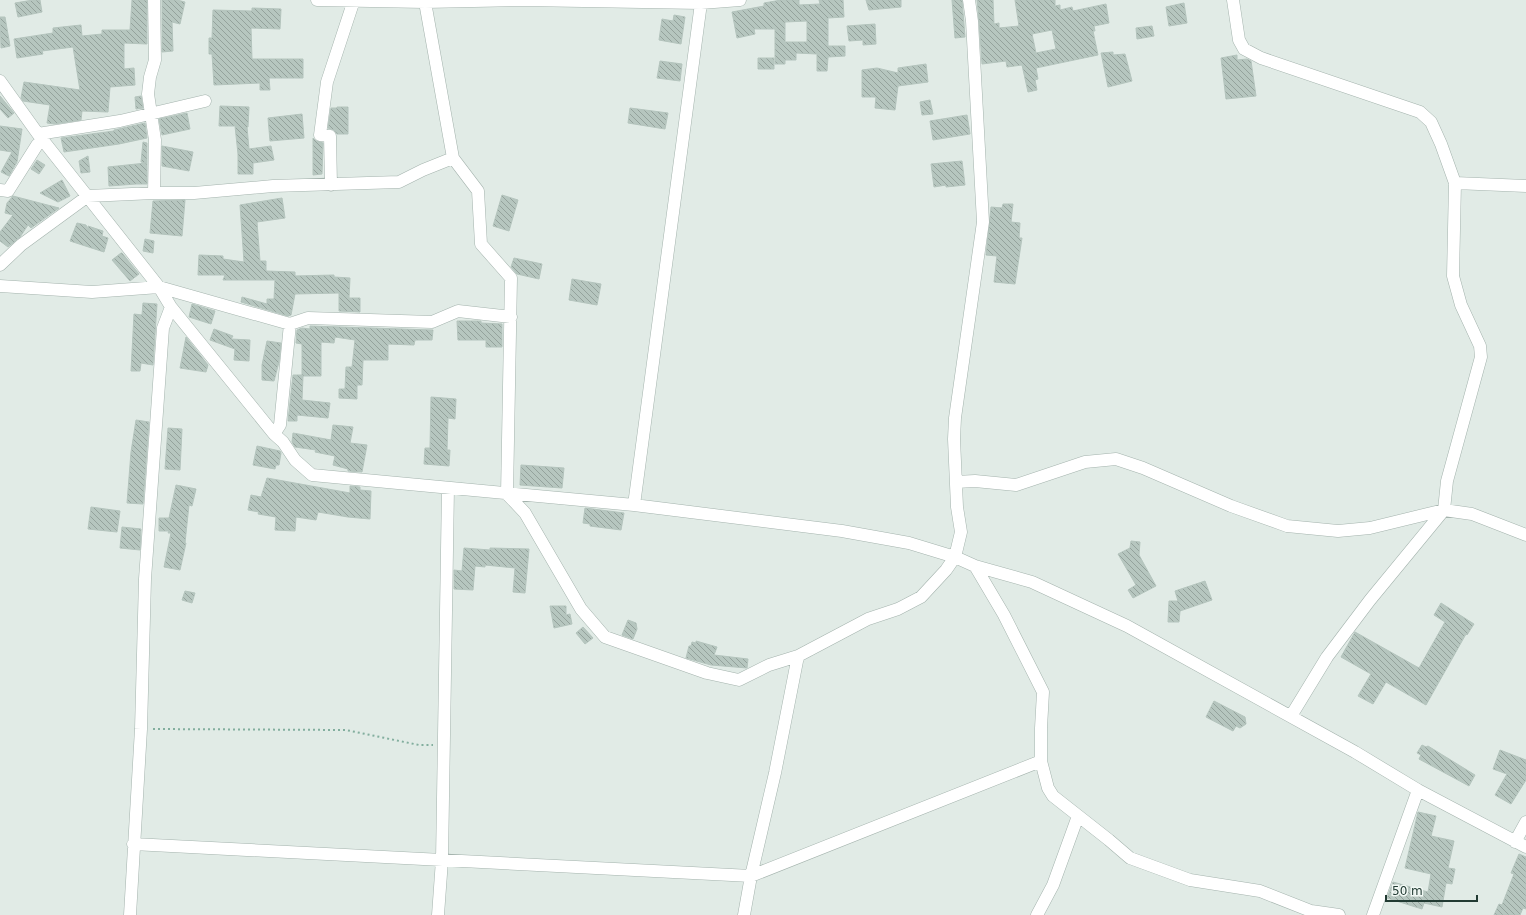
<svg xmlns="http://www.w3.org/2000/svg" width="1526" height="915" viewBox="0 0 1526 915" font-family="'DejaVu Sans',sans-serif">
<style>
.building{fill:url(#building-back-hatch);stroke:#b4c4bd;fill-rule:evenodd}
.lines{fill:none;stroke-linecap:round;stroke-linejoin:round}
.minor-casing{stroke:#a4b3ad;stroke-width:13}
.path{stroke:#82ae9e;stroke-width:2;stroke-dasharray:2 3;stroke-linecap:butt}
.minor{stroke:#fff;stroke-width:12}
</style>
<defs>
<pattern id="building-back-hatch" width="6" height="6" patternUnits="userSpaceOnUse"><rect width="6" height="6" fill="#b6c6bf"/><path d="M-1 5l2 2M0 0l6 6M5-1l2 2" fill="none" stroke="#94a29c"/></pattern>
</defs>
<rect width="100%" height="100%" fill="#e1ebe6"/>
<path class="building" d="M33,0H40L42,12L18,17L15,3Z
M132,0H147V44L124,43V69L134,68L135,85L110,87L108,112L82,111L81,120L54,124L47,123L50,105L23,101L21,98L24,82L80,90L73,47L42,51L43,54L17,58L14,39L53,33V28L81,25L82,36L102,34V30H130Z
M162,0H177L185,2L180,24L172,22L173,51L162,52Z
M781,0H799V5L820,4L819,0H843L844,17L828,18V46H845V56L828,57L827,71H817V54L796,53V60H785V64H775V29H754L755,34L737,38L732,12L764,6V3ZM807,21V42H785V22Z
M866,0H901V7L869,10Z
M952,0H962L965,37L955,38Z
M977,0H993L994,24L999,23V28L1019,26L1015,0H1055V6L1060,5V10L1072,7L1073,11L1106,4L1109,23L1094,26L1095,31H1093L1098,55L1036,68L1038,79L1035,80L1037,90L1028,92L1022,65L1007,67L1006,61L982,64L979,21ZM1052,30L1056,49L1036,53L1032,34Z
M1184,3L1187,23L1169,26L1166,7Z
M252,8L281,9L280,29L251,28L252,59H303V78H269L270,90H260V83L214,85L212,54H209V38H212L213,10L252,11Z
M674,15L685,17L681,44L659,40L662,19L673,21Z
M0,17H5L10,46L1,48Z
M875,24L876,44L863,45V40L849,41L847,26Z
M1152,26L1154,36L1137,39L1136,28Z
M1113,52V55L1125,54L1132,81L1108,87L1101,53Z
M1237,55V60L1247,59L1251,61L1256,96L1226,99L1221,58Z
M758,58H774V69H758Z
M660,61L682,64L680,81L657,78Z
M926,64L928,82L898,86L895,110L875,108L876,97H862V70L877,68L898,73V68Z
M0,96L14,113L8,118L0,109Z
M141,96L143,108L136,109L135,97Z
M930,100L933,114L922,115L920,102Z
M220,106L249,107L248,127H247L249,149L271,146L274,160L253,163V174H238V154L235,126H219Z
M337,107H348V134H337L334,130L328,128L331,108H337Z
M630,108L668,113L665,129L628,123Z
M187,113L190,129L162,135L159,119Z
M302,114L304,138L270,141L268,118Z
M967,115L970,134L933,140L930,121Z
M145,123L147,138L119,144L64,152L61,138L114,131V130Z
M0,126L22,129L17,162L9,176L1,172L12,152L0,150Z
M313,138L316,141L323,143L322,174L313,175Z
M143,142L147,143V184H136L109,186L108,167L146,163L141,162Z
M162,146L193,152L189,171L162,166Z
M88,156L90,172L81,173L79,161Z
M37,160L45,165L39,174L31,169Z
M962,161L965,185L946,187V185L934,187L931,164Z
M62,180L70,196L58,202L40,193Z
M502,195L518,200L509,231L493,226Z
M13,196L59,208L31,228L28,225L20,237L8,247L0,241V232L13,215L5,213L7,203Z
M282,198L285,218L257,222L260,261H266V271L295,272V276L334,275V277L350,278L349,298H360V312L339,311V293L295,294L291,315L288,316L241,302L242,297L267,304V299H274L275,280H223L225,275H198L199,255L223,256V259L244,262L240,205Z
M185,200L182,236L150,233L153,201Z
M1003,204H1013L1011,222L1020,223L1019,238H1022L1015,284L994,282L997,256L986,255L991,207L1002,208Z
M77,223L86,225L89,231L88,226L103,231L102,236L108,238L104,252L70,241Z
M145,239L154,241L153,253L143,251Z
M121,253H122L139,274L130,281L112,260Z
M514,258L542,264L539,279L517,274L511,267Z
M572,279L601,284L597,305L569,300Z
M143,303L157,304L153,365L141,363L140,371H131L134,314L142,315Z
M192,304L215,311L211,324L189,317Z
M457,321H481V323L502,324V347H486V340H458Z
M310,326L433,330L432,340H415L414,345L388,344V360H363L362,385H357V399L339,398V389H345L346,367H352L355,340L335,337L334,343L321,342V376H303L302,400L330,403L328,418L297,415V421H288L293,375H302V344L296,343L297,330L302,328L310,329Z
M214,329L233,336L231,339L250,340L249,361L234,360L235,349L210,340Z
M186,337L208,365L206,372L180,368Z
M267,341L281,343L279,362L274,381L262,380V365Z
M431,397L456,399L455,419L448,418L447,450H450L449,466L424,464L425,448H430Z
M136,420L149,422L143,504L127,503L131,452Z
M333,425L353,427L350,443L367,445L362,472L348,471V469L333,465L335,456L315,452L316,450L295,447L292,442L293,433L331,440Z
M168,428L182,429L180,470L165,469Z
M257,446L280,451L281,453L279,465H276L275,469L253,465Z
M521,465L564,468L562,488L520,485Z
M267,478L350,493V486L360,487V490L371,491L370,519L348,517L318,512L316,520L296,517L295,531L275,530L276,517L258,514L259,512L248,510L251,495L261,497Z
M176,485L196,489L192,506L189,505L185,543H186L180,570L164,567L171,533H168L169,531H159V518H169Z
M91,507L120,511L117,532L88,529Z
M585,508L624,513L621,530L590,526V524L583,523Z
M122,527L141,529L140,550L120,548Z
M1131,541L1140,542L1139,555L1156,586L1133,598L1128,590L1136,585L1118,554L1130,548Z
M464,548L490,550V548L529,549L525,593L513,592L515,568L485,565V567L475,566L473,590L454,589V570L462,571Z
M1205,581L1212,600L1180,611L1179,622H1168L1169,601H1178L1175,591Z
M185,591L195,593L192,603L182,600Z
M1441,603L1474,624L1467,635L1466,634L1426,705L1386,682L1373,704L1358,696L1371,674L1341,657L1355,632L1419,668L1445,622L1434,615Z
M550,606H566V615L570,614L572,624L554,628Z
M628,620L636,623L637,629L633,639L622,635Z
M583,627L593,638L585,644L576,633Z
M696,641L717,647L714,655L748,659L747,668L711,665L686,658L689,646H691L692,642L696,643Z
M1214,701L1245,717L1246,724L1240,728L1236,726L1233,731L1206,717Z
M1422,745L1426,747L1428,746L1475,775L1469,786L1419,759L1421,755L1417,753Z
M1500,750L1526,760V780L1511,804L1495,795L1507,774L1493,769Z
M1418,812L1436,816L1431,836L1454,841L1448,868L1455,869L1452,884L1446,883L1442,907L1424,903L1422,909L1387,898L1393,882L1428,892L1431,874L1405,868Z
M1519,854L1526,857V909L1523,908L1520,915H1494L1499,904L1502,905L1514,874L1511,873Z"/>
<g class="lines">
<defs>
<path id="minor" d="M154,0L155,60L150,77L148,94L155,140L154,193
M317,0L425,2L524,0L701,3L740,0
M1233,0L1239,40L1244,49L1261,58L1420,112L1431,122L1441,144L1455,183L1453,276L1461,305L1480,346L1481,357L1447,481L1444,510L1370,600L1327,657L1291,716
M425,2L453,158L478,191L481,244L511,278L507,494L525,513L581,609L605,637L707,673L739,680L769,665L798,656L868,619L898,609L921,597L946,570L955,557L961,532L957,507L954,439L955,418L983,222L972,21L969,0
M0,81L38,134L159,287L171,307L274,434L283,442L295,460L312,475L634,505L842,531L909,543L955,557L975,566L1032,582L1127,626L1355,752L1418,790L1526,847
M38,134L120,121L205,101
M1455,183L1526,186
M331,185L330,136L320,135L327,82L354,0
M0,190L8,191L37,145L42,140
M0,265L21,245L88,196L154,193H194L273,186L399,182L423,170L453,158
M0,286L92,292L159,287L290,324L308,318L432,322L458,311L511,317
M274,434L280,425L290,324
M956,482L975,481L1016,485L1085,462L1116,459L1143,468L1231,506L1287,526L1338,531L1370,528L1444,510L1472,514L1526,535
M634,505L701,3
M975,566L1004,615L1043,692L1041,728V761L1048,788L1053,796L1109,840L1130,858L1190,880L1260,891L1311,911L1339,915
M1515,842L1526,822
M133,844L751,876L1041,761
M130,915L141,729L145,579L163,328L171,307
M438,915L442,860L448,488
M744,915L751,876L775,773L798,656
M1037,915L1053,885L1078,816
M1373,915L1418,790"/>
</defs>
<use href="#minor" class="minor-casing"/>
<path class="path" d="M153,729L346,730L419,745H433"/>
<use href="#minor" class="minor"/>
</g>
<path d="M1386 895v6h91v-6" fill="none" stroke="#223b33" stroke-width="2"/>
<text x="1392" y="895" font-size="12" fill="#223b33" stroke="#f1f8f4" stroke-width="3" paint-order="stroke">50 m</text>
</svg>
